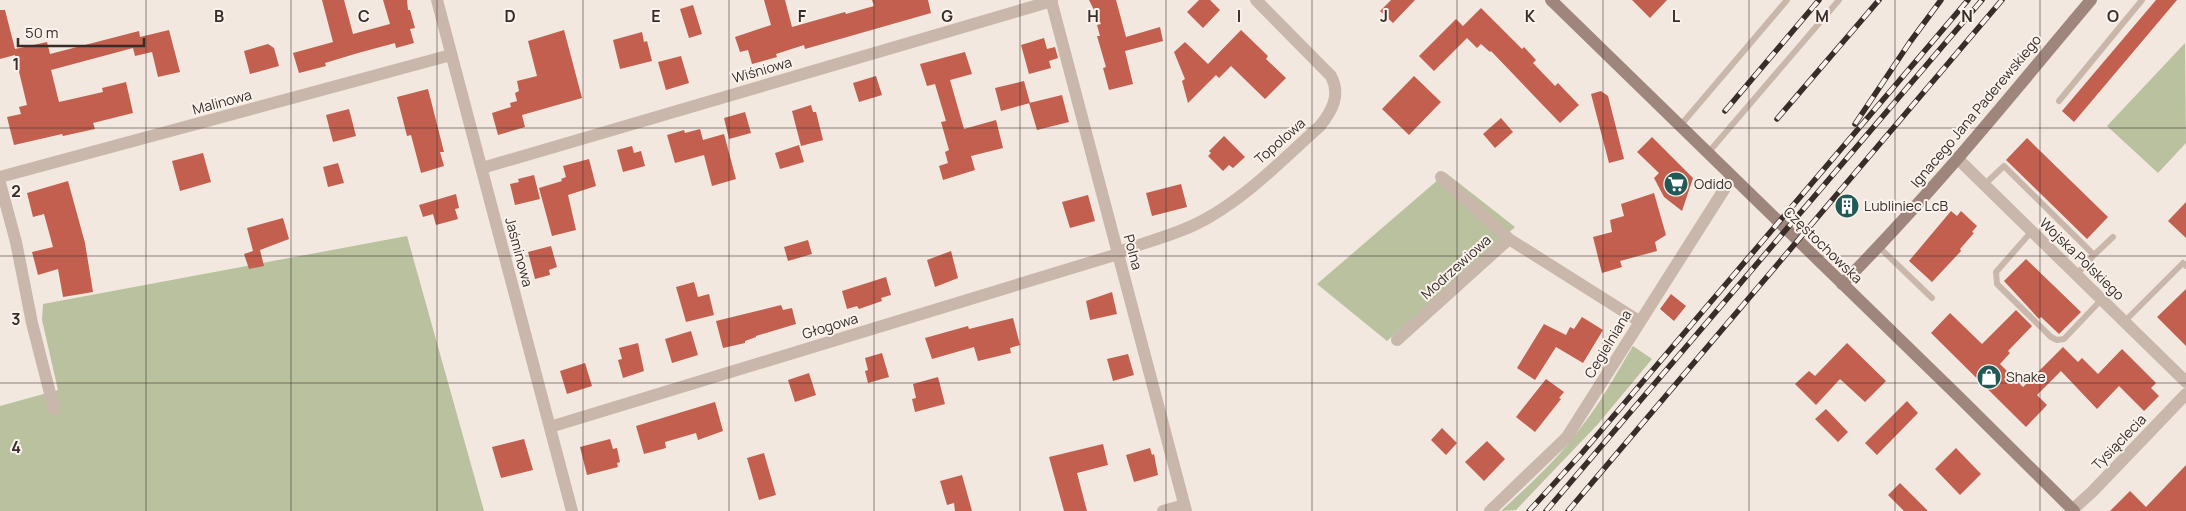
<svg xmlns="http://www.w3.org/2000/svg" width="2186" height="511" viewBox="0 0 2186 511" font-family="Manrope,sans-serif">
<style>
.green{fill:#b9c19f}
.building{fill:#c25f4e}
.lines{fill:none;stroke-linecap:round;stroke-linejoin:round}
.lane{stroke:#cab7ab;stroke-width:6}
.street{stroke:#cab7ab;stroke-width:12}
.secondary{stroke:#9e867d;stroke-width:12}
.rail-casing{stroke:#392d2a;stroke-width:5.5}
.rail{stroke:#faf2ec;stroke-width:4;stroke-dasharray:11;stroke-linecap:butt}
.grid{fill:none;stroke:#392d2a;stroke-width:1;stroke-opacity:0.55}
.labels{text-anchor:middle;stroke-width:4;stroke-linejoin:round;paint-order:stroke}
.street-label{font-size:14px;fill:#392d2a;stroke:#faf2ec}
.poi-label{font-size:14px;fill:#392d2a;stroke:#faf2ec;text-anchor:start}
.grid-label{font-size:16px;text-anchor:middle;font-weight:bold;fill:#392d2a;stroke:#faf2ec;stroke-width:4;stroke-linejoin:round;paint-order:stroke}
</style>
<rect width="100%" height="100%" fill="#f2e8df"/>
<path class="green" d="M2185,43L2186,143L2158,173L2107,126Z
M1446,173L1515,227L1387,341L1317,284Z
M407,236L484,511H0V406L58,390L42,320L43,304Z
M1633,346L1652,359L1598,424L1516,510L1501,511C1528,486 1557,460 1579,430C1600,404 1616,374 1633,346Z"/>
<path class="building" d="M322,0H344L353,34L390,24L383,0H407L408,10H410L415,28L410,29L414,43L396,48L395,43L358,53L325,63L326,66L299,73L293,53L333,42Z
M764,0H785L792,27L845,12L846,14L874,6L872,0H928L931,13L805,49L804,45L776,54L777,57L752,64L748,50L740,52L735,37L771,25Z
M1089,0H1116L1126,37L1160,27L1163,41L1125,51L1133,84L1109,90L1103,68L1106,67L1097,36H1100L1097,25L1101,24Z
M1199,0H1210L1220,10L1203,28L1187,12Z
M1391,0H1415L1393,23L1380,11Z
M1632,0H1667L1650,18Z
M2156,0H2177L2074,122L2062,111Z
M693,5L702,34L689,38L680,9Z
M1481,8L1522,49L1524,47L1536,60L1533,63L1555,86L1558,83L1579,105L1560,123L1491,51L1490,52L1481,44L1477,48L1467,38L1434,71L1419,56L1456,19L1463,26Z
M0,10H5L15,49L47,42L50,54L139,31L140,37L169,30L180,72L158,77L152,52L135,56L133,48L51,70L59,102L103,92L102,88L126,82L133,113L93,123L95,129L63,136L62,134L14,145L7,117L21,114L19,107L27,105L15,55L0,59Z
M564,30L582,98L522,115L525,127L498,135L492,113L511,107L510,103L517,101L515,93L519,91L517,81L537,76L528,41Z
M1241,30L1268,56L1266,59L1286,78L1265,99L1231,66L1219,78L1216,75L1188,103L1182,81L1185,79L1174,52L1185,42L1208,64Z
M642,32L644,42L647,41L652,61L620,69L613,40Z
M1044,38L1047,49L1055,47L1058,58L1049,61L1051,68L1029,74L1021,45Z
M268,44L274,48L279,66L250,74L244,51Z
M965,52L972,74L950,80L964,129L996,120L1003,148L971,156L975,170L943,180L939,166L948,163L945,152L949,150L941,122L946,121L935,84L927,86L920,64Z
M681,56L689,83L666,90L658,62Z
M876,76L882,95L859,102L853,83Z
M1414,76L1441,102L1409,135L1382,109Z
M1024,81L1030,103L1001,111L995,88Z
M428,89L444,152H440L444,166L421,173L411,135L407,136L397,97Z
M1601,91L1608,96L1624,159L1609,163L1591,94Z
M1062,95L1069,122L1037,130L1029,103Z
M811,105L813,112H816L823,140L801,146L792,111Z
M349,109L356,136L333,142L326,115Z
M745,112L751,133L729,139L724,118Z
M1501,118L1513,132L1495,148L1483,134Z
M700,129L703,140L724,134L736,179L712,186L704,155L675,163L667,135L684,130L685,133Z
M1224,136L1245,157L1233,168L1229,165L1223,171L1208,156L1211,153L1209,151Z
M1652,137L1693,178L1682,211L1664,197L1654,178L1659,173L1637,152Z
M2027,138L2108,217L2087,239L2006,160Z
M799,145L804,162L780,169L775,153Z
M632,146L634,153L641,151L645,166L623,172L617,150Z
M203,153L211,182L180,191L172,161Z
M589,159L596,186L568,195L576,230L552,236L539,188L562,181L561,179L566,177L563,166Z
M338,163L344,183L328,187L323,167Z
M534,175L540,199L515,205L510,184L519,182L518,179Z
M68,181L85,243L93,292L63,297L58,269L38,275L32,252L53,247L44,214L33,217L27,193Z
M1181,184L1187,207L1152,216L1146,193Z
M1654,193L1666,235L1655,242L1657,251L1620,261L1622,267L1602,273L1593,237L1612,232L1610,220L1624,216L1621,204Z
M456,194L459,208L455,209L458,219L436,225L433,214L423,217L419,205Z
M1088,195L1095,221L1070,228L1062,202Z
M2186,202V238L2168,221Z
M1951,211L1957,216L1961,211L1977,226L1972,232L1974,233L1960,249L1961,251L1932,282L1909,261Z
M283,218L289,239L260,250L264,266L249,269L244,254L253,251L247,228Z
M808,240L812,254L788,261L784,247Z
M551,246L557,267L549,270L550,275L535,279L528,252Z
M951,251L958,278L935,287L927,260Z
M2026,259L2081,312L2059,334L2041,317L2039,319L2004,281Z
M886,277L891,295L881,298L882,301L859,309L857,306L847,309L842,291Z
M694,282L698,297L709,294L714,315L686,322L676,287Z
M2186,289V346L2157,317Z
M1112,292L1117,314L1090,320L1086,301Z
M1671,294L1686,306L1674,321L1660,309Z
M781,305L783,310L792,308L796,324L756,336V337L745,341V343L723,348L716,321Z
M2016,310L2032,326L2008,351L2010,353L2000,364L2023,387L2063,347L2078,362L2082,358L2098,374L2122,349L2156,383L2151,388L2159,396L2144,411L2119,386L2097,409L2061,371L2037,395L2047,405L2026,427L1931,333L1950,313L1982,344Z
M1582,317L1603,330L1583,363L1556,347L1535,380L1517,368L1544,324L1566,335L1570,327L1574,329Z
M1013,318L1020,345L1010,348L1011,353L978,361L974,347L932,359L925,338L968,326L969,329Z
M691,331L698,355L672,363L665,339Z
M638,343L644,371L623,378L618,360L622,359L619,348Z
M1847,343L1886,381L1865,402L1840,379L1816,405L1795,384L1809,371L1815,376Z
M882,353L889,377L868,383L865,371L868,370L865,358Z
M1128,354L1134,375L1113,381L1107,359Z
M585,363L592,386L567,394L560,371Z
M809,373L816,395L795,402L788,380Z
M938,377L945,404L915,412L912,399L916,398L913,384Z
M1546,379L1564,392L1559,398L1561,399L1535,432L1516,417Z
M1907,401L1918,413L1877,455L1865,443Z
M715,402L723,431L698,440L696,433L665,442L666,448L644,454L636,426Z
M1826,409L1848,432L1838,442L1815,419Z
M1442,428L1457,443L1446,455L1431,440Z
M524,439L533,470L501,478L492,447Z
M610,439L613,449L617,448L620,462L617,463L618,467L587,475L580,447Z
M1487,441L1505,459L1484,481L1465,462Z
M1103,444L1108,465L1077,473L1087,511H1064L1049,457Z
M1150,448L1152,455L1154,454L1158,475L1134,482L1126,455Z
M1956,448L1981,474L1960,495L1935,469Z
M764,453L776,495L759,500L747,458Z
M2186,465V511H2110L2130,491L2146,507Z
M962,475L972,511H955L954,503L947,505L940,481Z
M1900,483L1928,511H1904L1888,495Z"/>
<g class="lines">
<path class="lane" d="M2059,101L2142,0
M1680,126L1787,0
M1708,153L1839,0
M1985,184L2004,166L2094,255L2077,274
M2032,231L1996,272L1997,284L2051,337L2057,340L2064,339L2102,299
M1879,247L1932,298
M2094,255L2113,237
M2125,321L2183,263L2186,266"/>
<path class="street" d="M437,0L572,511
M1051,0L1186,511
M1957,158L2186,382
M482,168L1052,1
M0,177L451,55
M1441,177L1509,239
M0,183L16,242L32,323L54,409
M1118,252C1149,241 1183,233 1211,216C1251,193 1285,157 1320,126C1332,111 1341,95 1331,76L1256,0
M1397,340L1509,239L1639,321
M550,427L1118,254
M1163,511L1184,505
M1490,511L1567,437L1732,177
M2071,511L2092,492L2186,394"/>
<path class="secondary" d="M1551,0L1959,397L2074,511
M1842,284C1931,195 2010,96 2091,0"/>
<defs>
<path id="rail" d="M1725,111L1819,0
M1777,119L1879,0
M1855,124L1910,42L1941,0
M1529,511L1582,453L1968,0
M1546,511L1982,0
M1568,511L2002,0"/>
</defs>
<use href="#rail" class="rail-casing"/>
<use href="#rail" class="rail"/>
</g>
<path class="grid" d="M146,0V511M291,0V511M437,0V511M583,0V511M729,0V511M874,0V511M1020,0V511M1166,0V511M1312,0V511M1457,0V511M1603,0V511M1749,0V511M1895,0V511M2040,0V511M0,128H2186M0,256H2186M0,383H2186"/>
<defs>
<symbol id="supermarket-disc" viewBox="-11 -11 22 22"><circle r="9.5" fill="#215957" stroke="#faf2ec"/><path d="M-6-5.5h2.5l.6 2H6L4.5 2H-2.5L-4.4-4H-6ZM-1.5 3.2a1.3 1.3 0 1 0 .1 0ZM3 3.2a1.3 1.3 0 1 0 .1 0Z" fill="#fff"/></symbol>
<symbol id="building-disc" viewBox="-11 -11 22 22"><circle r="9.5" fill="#215957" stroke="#faf2ec"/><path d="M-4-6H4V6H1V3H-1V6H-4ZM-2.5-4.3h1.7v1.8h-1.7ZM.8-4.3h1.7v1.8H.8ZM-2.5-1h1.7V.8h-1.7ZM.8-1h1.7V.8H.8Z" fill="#fff"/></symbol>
<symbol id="shop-disc" viewBox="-11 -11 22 22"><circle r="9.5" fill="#215957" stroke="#faf2ec"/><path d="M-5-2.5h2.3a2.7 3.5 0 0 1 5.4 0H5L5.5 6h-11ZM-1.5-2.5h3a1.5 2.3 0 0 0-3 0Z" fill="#fff"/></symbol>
</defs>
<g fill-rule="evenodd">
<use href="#supermarket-disc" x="1662" y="170" width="28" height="28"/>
<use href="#building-disc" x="1833" y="192" width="28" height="28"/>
<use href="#shop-disc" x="1975" y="363" width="28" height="28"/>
</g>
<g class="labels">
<g class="street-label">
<text transform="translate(762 70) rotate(-16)" y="5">Wiśniowa</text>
<text transform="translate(222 102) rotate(-15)" y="5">Malinowa</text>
<text transform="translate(1976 111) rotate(-50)" y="5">Ignacego Jana Paderewskiego</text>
<text transform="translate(1280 141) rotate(-41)" y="5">Topolowa</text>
<text transform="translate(1823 245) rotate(44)" y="5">Częstochowska</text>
<text transform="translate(519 252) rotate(75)" y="5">Jaśminowa</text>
<text transform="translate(1133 252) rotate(75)" y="5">Polna</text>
<text transform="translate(2082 259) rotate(44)" y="5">Wojska Polskiego</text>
<text transform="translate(1456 267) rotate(-42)" y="5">Modrzewiowa</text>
<text transform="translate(830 326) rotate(-17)" y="5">Głogowa</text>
<text transform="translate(1608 344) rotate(-59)" y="5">Cegielniana</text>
<text transform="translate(2119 442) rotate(-46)" y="5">Tysiąclecia</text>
</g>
<g class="poi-label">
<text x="1694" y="189">Odido</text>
<text x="1864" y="211">Lubliniec LcB</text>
<text x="2006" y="382">Shake</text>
</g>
</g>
<g class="grid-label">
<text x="219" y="22">B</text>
<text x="364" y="22">C</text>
<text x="510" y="22">D</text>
<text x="656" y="22">E</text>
<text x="802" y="22">F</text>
<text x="947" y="22">G</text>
<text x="1093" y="22">H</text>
<text x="1239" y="22">I</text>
<text x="1384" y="22">J</text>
<text x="1530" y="22">K</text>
<text x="1676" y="22">L</text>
<text x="1822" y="22">M</text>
<text x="1967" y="22">N</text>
<text x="2113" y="22">O</text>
<text x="16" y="70">1</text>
<text x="16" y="197">2</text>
<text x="16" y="325">3</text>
<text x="16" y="453">4</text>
</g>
<path d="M18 38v8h126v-8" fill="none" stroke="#392d2a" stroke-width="2.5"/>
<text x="25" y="38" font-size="15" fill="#392d2a" stroke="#faf2ec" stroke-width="4" paint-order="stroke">50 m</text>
</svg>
